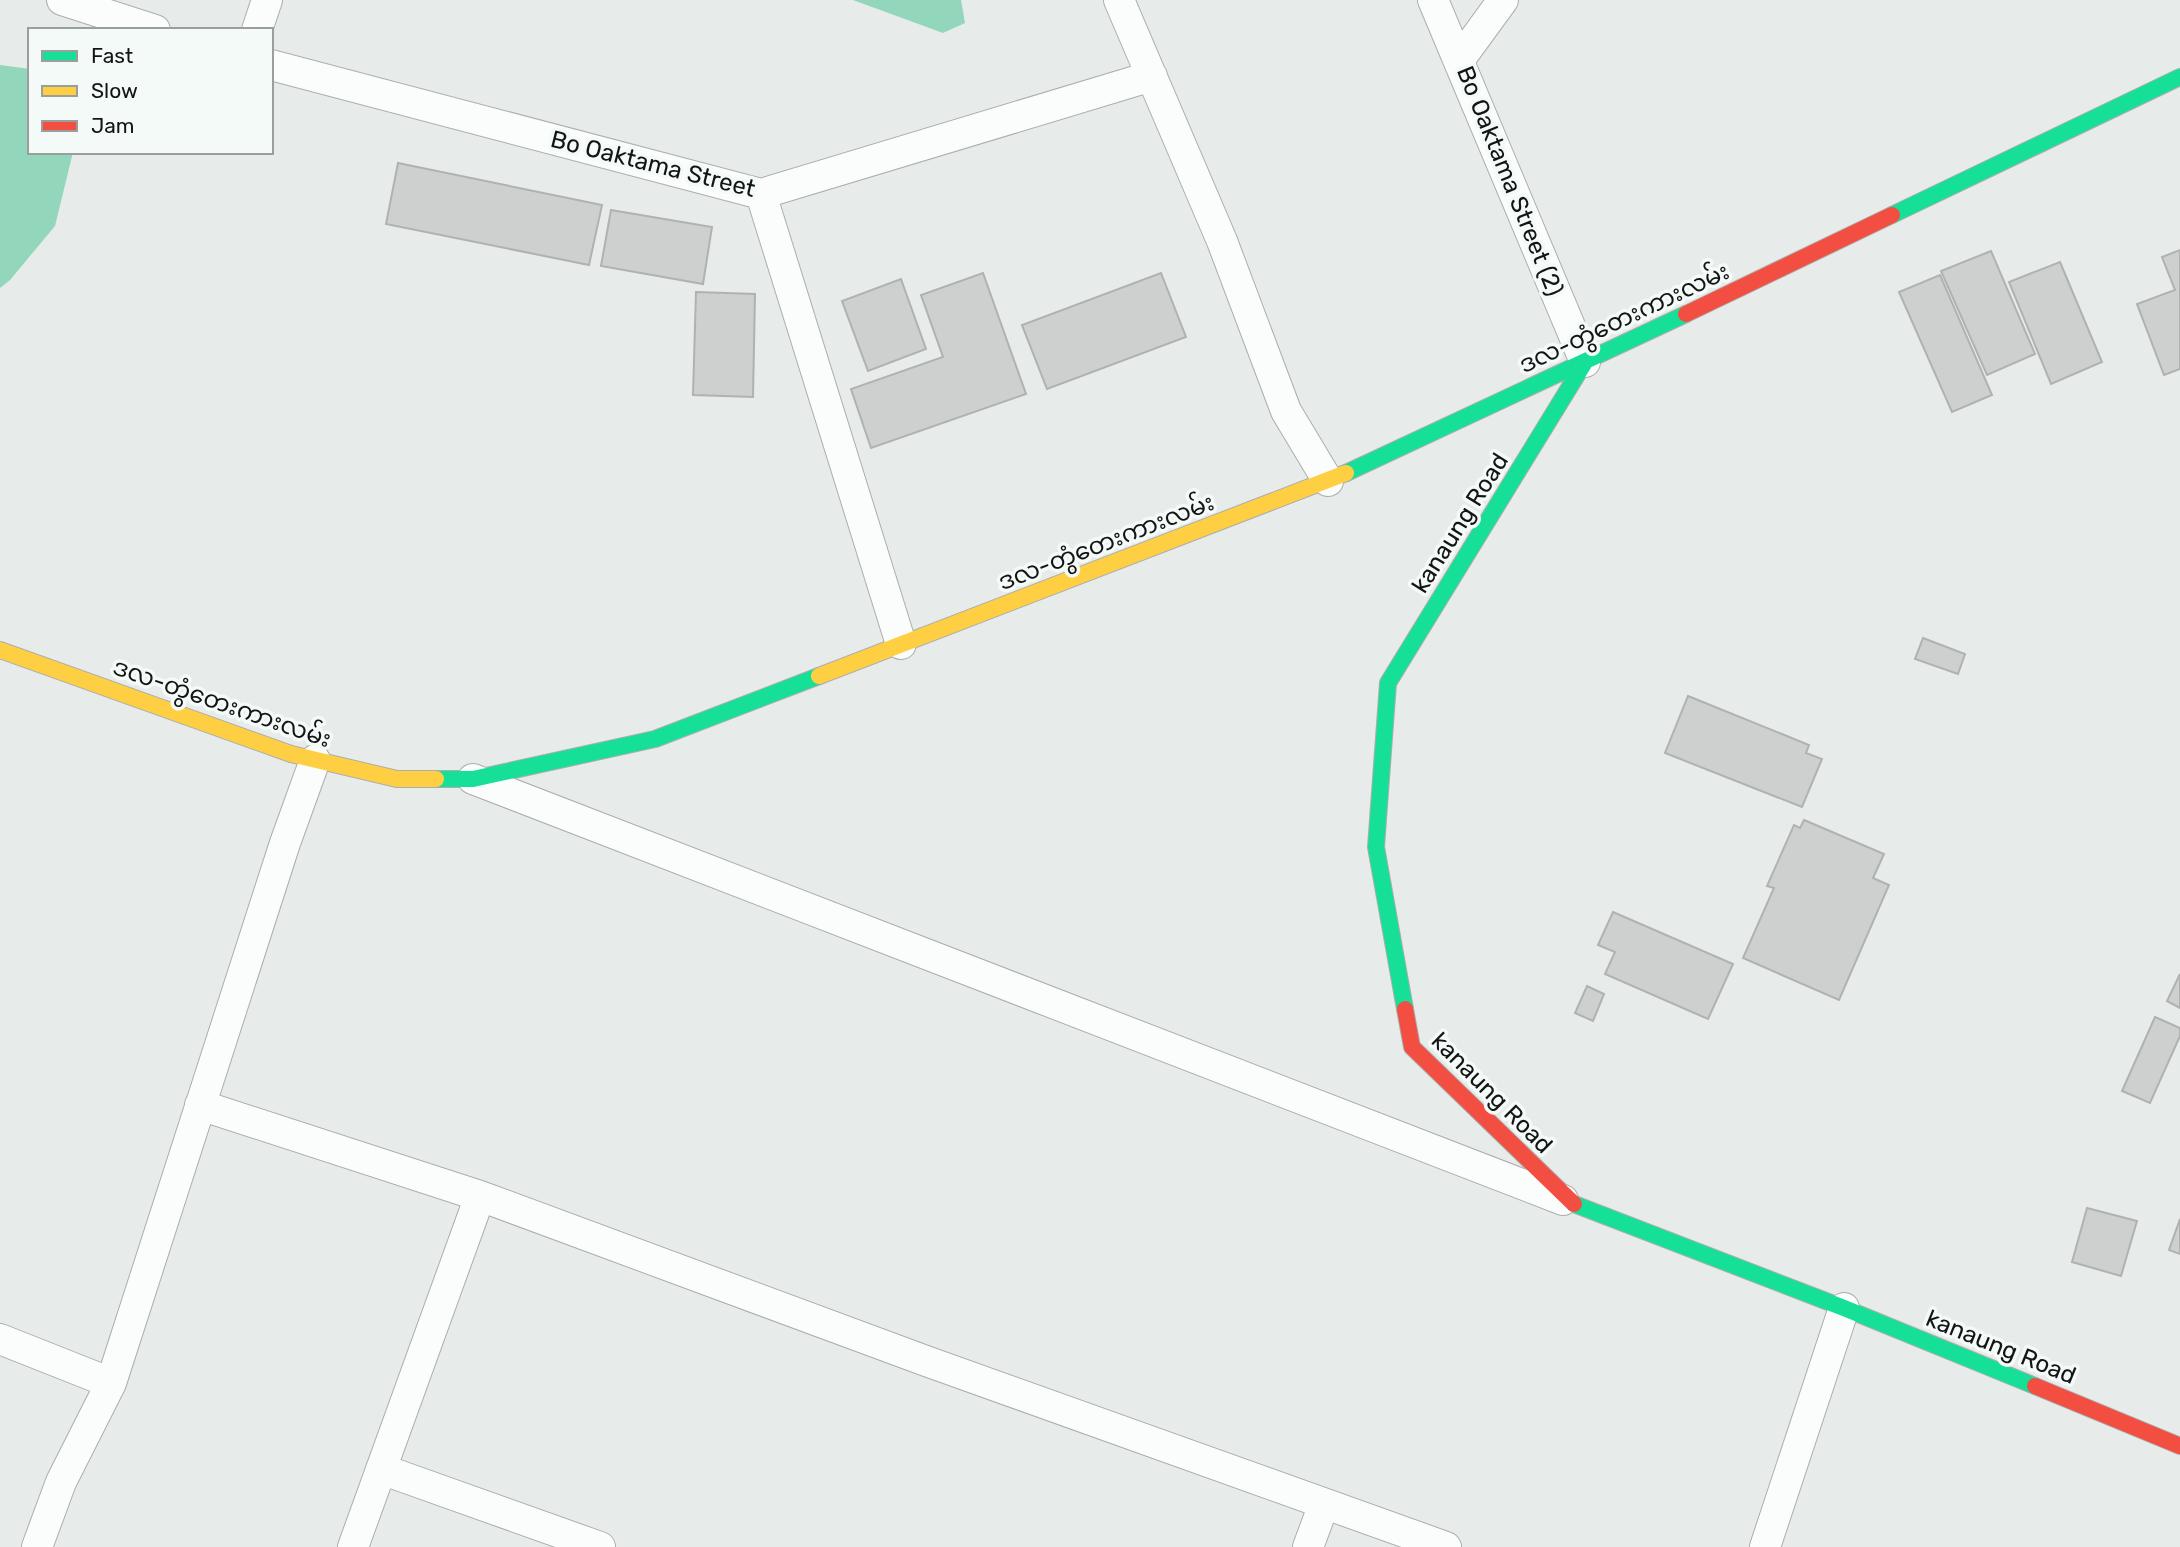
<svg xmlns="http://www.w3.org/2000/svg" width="2180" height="1547" viewBox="0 0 2180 1547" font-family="Rubik,'Noto Sans Myanmar',sans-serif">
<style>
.water{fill:#92d6bc}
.building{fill:#cdd0cf;stroke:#afb2b1;stroke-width:2}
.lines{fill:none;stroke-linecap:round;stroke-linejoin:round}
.street-casing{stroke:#acaead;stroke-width:32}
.fast-casing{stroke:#acaead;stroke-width:18}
.slow-casing{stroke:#acaead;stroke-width:18}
.jam-casing{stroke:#acaead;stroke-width:18}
.street{stroke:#fbfcfc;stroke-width:30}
.fast{stroke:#16e098;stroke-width:16}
.slow{stroke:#ffcf43;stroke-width:16}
.jam{stroke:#f24e42;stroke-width:16}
.labels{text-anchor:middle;stroke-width:7;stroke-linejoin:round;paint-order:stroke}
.street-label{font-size:24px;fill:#131514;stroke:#f4faf7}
</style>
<rect width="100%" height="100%" fill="#e7ebe9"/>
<path class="water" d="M853,0H961L965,23L943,33Z
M0,65L30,69V152H73L55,226L10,280L0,288Z"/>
<path class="building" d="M398,163L602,205L589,265L386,224Z
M611,210L712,227L703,284L601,266Z
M2180,250V369L2164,375L2137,304L2175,290L2162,257Z
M1991,251L2035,354L1987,375L1941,271Z
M2060,262L2102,362L2051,384L2009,282Z
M983,273L1026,394L871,448L851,389L943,357L921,295Z
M1161,273L1186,337L1047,389L1022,325Z
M1940,275L1992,395L1952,412L1899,292Z
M901,279L926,349L868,371L842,301Z
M696,292L755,294L753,397L693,395Z
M1923,638L1965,654L1958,674L1915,659Z
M1688,696L1809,745L1806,753L1822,759L1802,807L1665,753Z
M1804,820L1884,854L1873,878L1889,885L1839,1000L1743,958L1774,888L1767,886L1794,825L1800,828Z
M1613,912L1733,964L1708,1019L1605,974L1615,952L1598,945Z
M2180,974V1008L2167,1001Z
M1587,986L1604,994L1593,1021L1575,1013Z
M2155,1017L2180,1028V1036L2150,1103L2122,1091Z
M2087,1208L2137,1221L2121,1276L2072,1262Z
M2180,1219V1254L2169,1250Z"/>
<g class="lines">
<defs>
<path id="street" d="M62,0L155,30
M1119,0L1222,241L1286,411L1328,481
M1433,0L1585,362
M257,30L267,0
M1460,59L1503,0
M271,65L761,194L1152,76
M761,194L901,644
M473,779L1563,1200
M200,1105L480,1196L926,1361L1446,1547
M0,1339L111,1383L61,1482L37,1547
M111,1383L285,843L315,760
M381,1469L600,1547
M353,1547L480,1196
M1308,1547L1324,1504
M1765,1547L1844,1308"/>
<path id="fast" d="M1892,215L2180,77
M1346,473L1686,314
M436,779H473L655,739L819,676
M1405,1009L1376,847L1388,683L1585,362
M1574,1204L1844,1308L2035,1386"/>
<path id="slow" d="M0,650L291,754L397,779H436
M819,676L1346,473"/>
<path id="jam" d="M1686,314L1892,215
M1405,1009L1412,1047L1574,1204
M2035,1386L2180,1446"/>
</defs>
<use href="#street" class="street-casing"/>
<use href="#fast" class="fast-casing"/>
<use href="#slow" class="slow-casing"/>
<use href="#jam" class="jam-casing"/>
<use href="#street" class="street"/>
<use href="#fast" class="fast"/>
<use href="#slow" class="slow"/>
<use href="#jam" class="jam"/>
</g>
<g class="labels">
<g class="street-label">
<text transform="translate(653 164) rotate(14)" y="8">Bo Oaktama Street</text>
<text transform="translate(1510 181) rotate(68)" y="8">Bo Oaktama Street (2)</text>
<text transform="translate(1624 318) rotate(-25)" y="8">ဒလ-တွံတေးကားလမ်း</text>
<text transform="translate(1460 523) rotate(-58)" y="8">kanaung Road</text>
<text transform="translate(1106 542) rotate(-21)" y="8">ဒလ-တွံတေးကားလမ်း</text>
<text transform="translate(222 703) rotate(19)" y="8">ဒလ-တွံတေးကားလမ်း</text>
<text transform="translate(1492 1093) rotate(45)" y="8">kanaung Road</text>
<text transform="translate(2001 1347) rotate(22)" y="8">kanaung Road</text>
</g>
</g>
<rect x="28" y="28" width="245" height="126" fill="#f4faf7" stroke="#9a9e9c" stroke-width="2"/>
<rect x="42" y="51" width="35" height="10" fill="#16e098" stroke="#9a9e9c" stroke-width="2"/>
<text x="91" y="63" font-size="21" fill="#131514">Fast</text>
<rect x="42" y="86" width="35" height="10" fill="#ffcf43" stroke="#9a9e9c" stroke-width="2"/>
<text x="91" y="98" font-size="21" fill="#131514">Slow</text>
<rect x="42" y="121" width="35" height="10" fill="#f24e42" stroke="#9a9e9c" stroke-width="2"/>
<text x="91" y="133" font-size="21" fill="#131514">Jam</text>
</svg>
